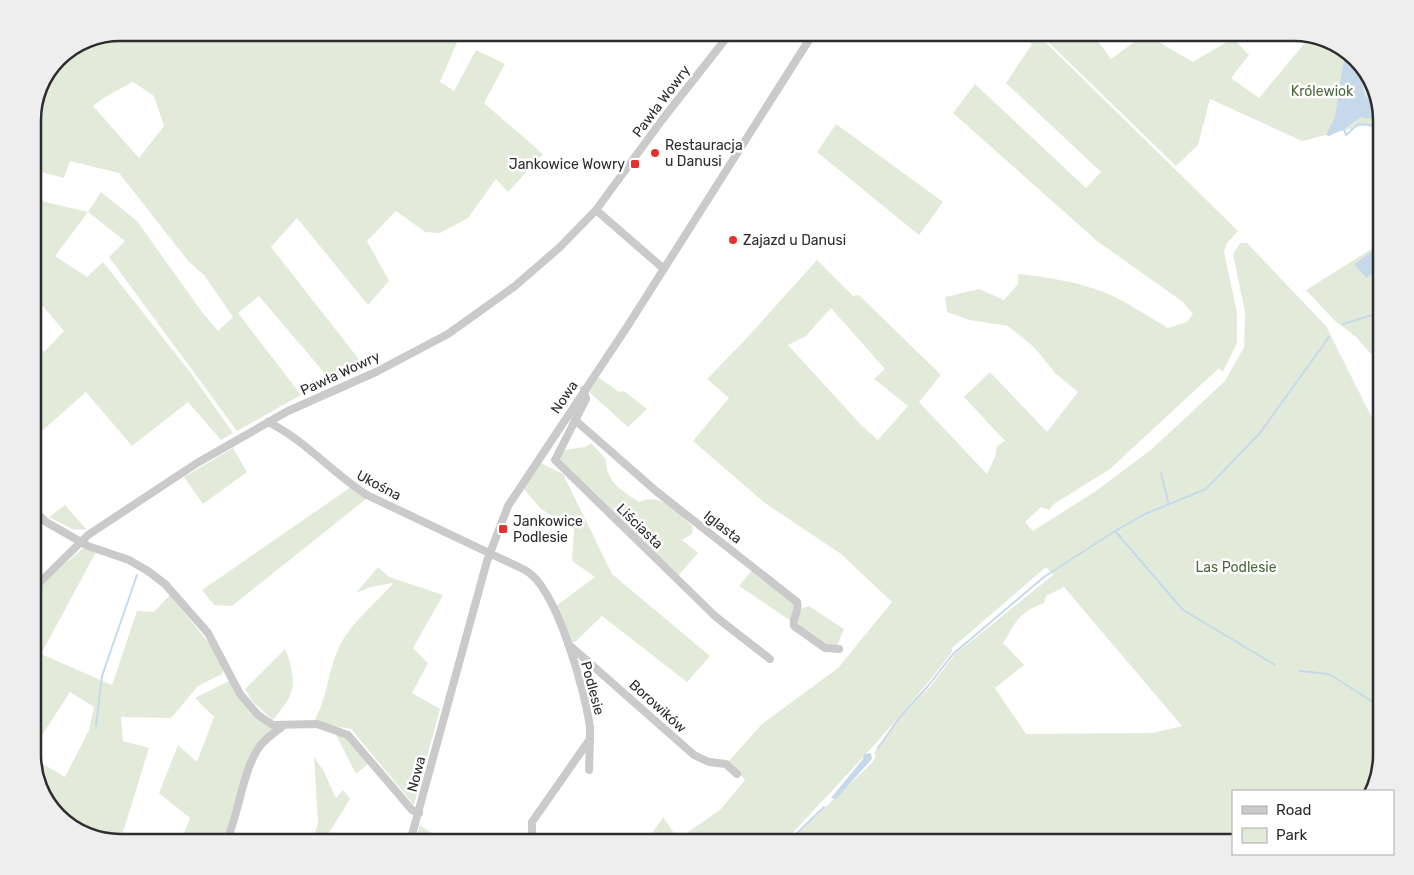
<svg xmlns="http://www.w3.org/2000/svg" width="1414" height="875" viewBox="0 0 1414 875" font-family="Rubik,sans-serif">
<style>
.green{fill:#e2ebda;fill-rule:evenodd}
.water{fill:#c6d9eb}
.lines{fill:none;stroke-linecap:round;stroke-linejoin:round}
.stream{stroke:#c6d9eb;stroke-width:2}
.minor{stroke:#cacaca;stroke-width:8}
.poi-dot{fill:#e6322e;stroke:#fff;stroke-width:2}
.labels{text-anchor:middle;stroke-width:5;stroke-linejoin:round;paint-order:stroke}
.park-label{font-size:14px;fill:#4c693b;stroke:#fff}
.street-label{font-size:14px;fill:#2d2d2d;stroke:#fff}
.poi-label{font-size:14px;fill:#2d2d2d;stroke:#fff;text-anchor:start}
.rim{fill:none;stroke:#2d2d2d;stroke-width:2.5}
</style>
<rect width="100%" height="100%" fill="#fff"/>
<path class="green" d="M121,32L461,33L440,82L454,91L476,50L505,64L484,103L543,154L508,192L496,179L468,218L440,233L425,232L396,211L367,241L389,281L368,305L297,218L271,247L365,367L333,383L259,296L238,313L301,395L237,431L109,257L125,241L88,212L55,256L87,277L103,262L190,372L233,433L221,440L188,402L132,446L86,392L43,430L33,418V349L36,343L44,352L64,331L40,303L33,299V199L88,212L101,192L137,221L202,312L218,331L233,317L204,275L189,262L119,173L70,161L64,178L33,170V115L58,58L87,39ZM133,82L154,96L164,126L139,158L93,106L105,97Z
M1018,33H1036L1238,231L1227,243L1224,252L1237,312V343L1223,372L1219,368L1110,469L1054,504L1049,510L1041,507L1025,522L1033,531L1096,491L1152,449L1225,381L1244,347L1245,312L1233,254L1240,243H1247L1326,326L1381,436V755L1372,791H1233V842H789L872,763L876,756L874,753L901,716L930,687L955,654L1053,575L1046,567L952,648V652C900,720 842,780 784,842H646L663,817L678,839L720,810L745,780L729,761L762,724L838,668L892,602L841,554L765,503L693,441L729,398L707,379L745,340L817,260L853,296L859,295L941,375L919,402L987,474L995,457L997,446L1005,441L964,397L990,372L1047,432L1078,392L1055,373L1034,347L1008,326L969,320L947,312L945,297L979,289L1004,300L1018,284V274C1050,277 1085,283 1115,297C1133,306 1151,318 1168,328L1187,322L1193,314L1183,302L1097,241L953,113L975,84L1086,188L1101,172L1006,83L1032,44ZM831,308L885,369L874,379L908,406L878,440L862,426L788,345L806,336ZM1064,587L1182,726L1153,733L1026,734L995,688L1024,665L1003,643C1016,622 1019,612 1044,603L1046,596Z
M1039,33H1092L1111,59L1145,34L1193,62L1233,38L1249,55L1231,78L1259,98L1310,37L1338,44L1370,76L1381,115V131L1366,125L1302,141L1210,99L1198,145L1176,166Z
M836,124L943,202L919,235L817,152Z
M1381,243V247L1355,263L1365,277L1381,267V355L1371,354L1356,337L1335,321L1306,290Z
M597,376L619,392L624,391L647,409L628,427L588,391Z
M1381,376V415C1374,401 1370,389 1381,376Z
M591,443L606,459C606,482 621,490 639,502C660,492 679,512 693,527L692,534L682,540L698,553L678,576L558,459L563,450L585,447Z
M233,448L247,472L203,504L184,477Z
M541,463L563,474L612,574L710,656L687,682L602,616L575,642H570L556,606L595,577L572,561L574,529L541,509L523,488Z
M351,487L366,499L232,606L214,605L202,590Z
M65,505L87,530L72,529L49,517Z
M83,548L96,552L41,654L112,685L137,611L154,612L170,595L212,647L224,669L222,674L198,686L171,718L121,717L123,741L149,748L120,842L76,831L44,799L33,760V758L65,777L89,730L94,707L70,692L33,749V668L41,653L33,641V592Z
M378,567L389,577L443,595L413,648L428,663L412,693L440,709L414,805L351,729L326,725L315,719C328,696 328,669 340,645C353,620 375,605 393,583L371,587L356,593Z
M752,570L794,602L796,609L791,621L739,586Z
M809,606L844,629L838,644L833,648L827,646L798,624L797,617L802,608Z
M285,649C290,660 296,681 291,693C288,702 279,712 273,720L253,702L245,689Z
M229,681L273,730L259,745L231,823L222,842H181L190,818L159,793L178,745L197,762L214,717L195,698Z
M334,731L350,741L369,763L356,774Z
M314,757L323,770L336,798L343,790L350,799L323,842H312L318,823Z
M420,825L444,842H415Z"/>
<path class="water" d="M1342,49L1365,71L1362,83L1365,96L1377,102L1381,121L1361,117L1344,129L1329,136L1326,135L1335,117L1344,59Z
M1381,245V267L1366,278L1354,264Z
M871,753L872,759L836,799L831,798L863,759L864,754Z"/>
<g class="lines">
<path class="stream" d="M1344,129L1346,135L1358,124L1381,126
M1343,324L1372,315L1381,296
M1161,473L1169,505
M1115,531L1145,514L1206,489L1260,433L1329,337
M1300,671L1329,674L1381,707
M96,726L102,676L137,575
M878,748L899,718L928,686L953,654L1044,577L1115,531L1183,610L1275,665
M790,840L824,807"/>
<path class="minor" d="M596,210L664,269
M584,390L586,399L555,460L716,617L770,659
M575,420L656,491L797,602C800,611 792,617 794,626L825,648L839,649
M268,422C305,440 332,473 367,495L525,570C557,587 585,692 590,727V739L532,822V834L542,842
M33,510L46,522L88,546L129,560L148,571L165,584L208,633L240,694L258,715L273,725L317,724L348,735L412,810L419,813
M33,589L88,535L197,463L288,411L376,372L448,334L515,286L560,247L596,210L662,120L731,32
M568,644L694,755L709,762L726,764L737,774
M589,770L590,739
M226,842C239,814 243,768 260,746C266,738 276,732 284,725
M410,842L487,561L508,506L627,327L814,32"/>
</g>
<g class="poi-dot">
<circle cx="655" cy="153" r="5"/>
<rect x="630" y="159" width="10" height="10" rx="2.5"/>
<circle cx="733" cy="240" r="5"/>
<rect x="498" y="524" width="10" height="10" rx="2.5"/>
</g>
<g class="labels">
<g class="park-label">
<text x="1322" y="96">Królewiok</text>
<text x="1236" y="572">Las Podlesie</text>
</g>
<g class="street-label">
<text transform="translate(661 101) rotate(-53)" y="5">Pawła Wowry</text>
<text transform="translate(340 373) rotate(-25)" y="5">Pawła Wowry</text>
<text transform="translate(564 397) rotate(-56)" y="5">Nowa</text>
<text transform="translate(379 485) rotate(28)" y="5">Ukośna</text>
<text transform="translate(640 526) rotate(44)" y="5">Liściasta</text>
<text transform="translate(723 527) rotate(38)" y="5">Iglasta</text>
<text transform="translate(593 688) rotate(75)" y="5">Podlesie</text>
<text transform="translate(658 706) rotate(42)" y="5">Borowików</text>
<text transform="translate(416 774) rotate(-75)" y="5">Nowa</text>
</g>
<g class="poi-label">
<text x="665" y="150">Restauracja<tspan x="665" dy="16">u Danusi</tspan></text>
<text x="625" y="169" text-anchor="end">Jankowice Wowry</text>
<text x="743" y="245">Zajazd u Danusi</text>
<text x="513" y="526">Jankowice<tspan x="513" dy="16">Podlesie</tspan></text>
</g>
</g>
<path d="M0 0H1414V875H0ZM120 41H1294A79 79 0 0 1 1373 120V755A79 79 0 0 1 1294 834H120A79 79 0 0 1 41 755V120A79 79 0 0 1 120 41Z" fill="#eee" fill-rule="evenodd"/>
<path class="rim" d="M120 41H1294A79 79 0 0 1 1373 120V755A79 79 0 0 1 1294 834H120A79 79 0 0 1 41 755V120A79 79 0 0 1 120 41Z"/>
<rect x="1232" y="790" width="162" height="65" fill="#ffffff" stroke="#ababab"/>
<rect x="1242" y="806" width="25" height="8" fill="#cacaca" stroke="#ababab"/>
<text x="1276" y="815" font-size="15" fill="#2d2d2d">Road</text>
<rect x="1242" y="828" width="25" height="15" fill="#e2ebda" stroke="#ababab"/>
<text x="1276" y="840" font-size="15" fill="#2d2d2d">Park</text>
</svg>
